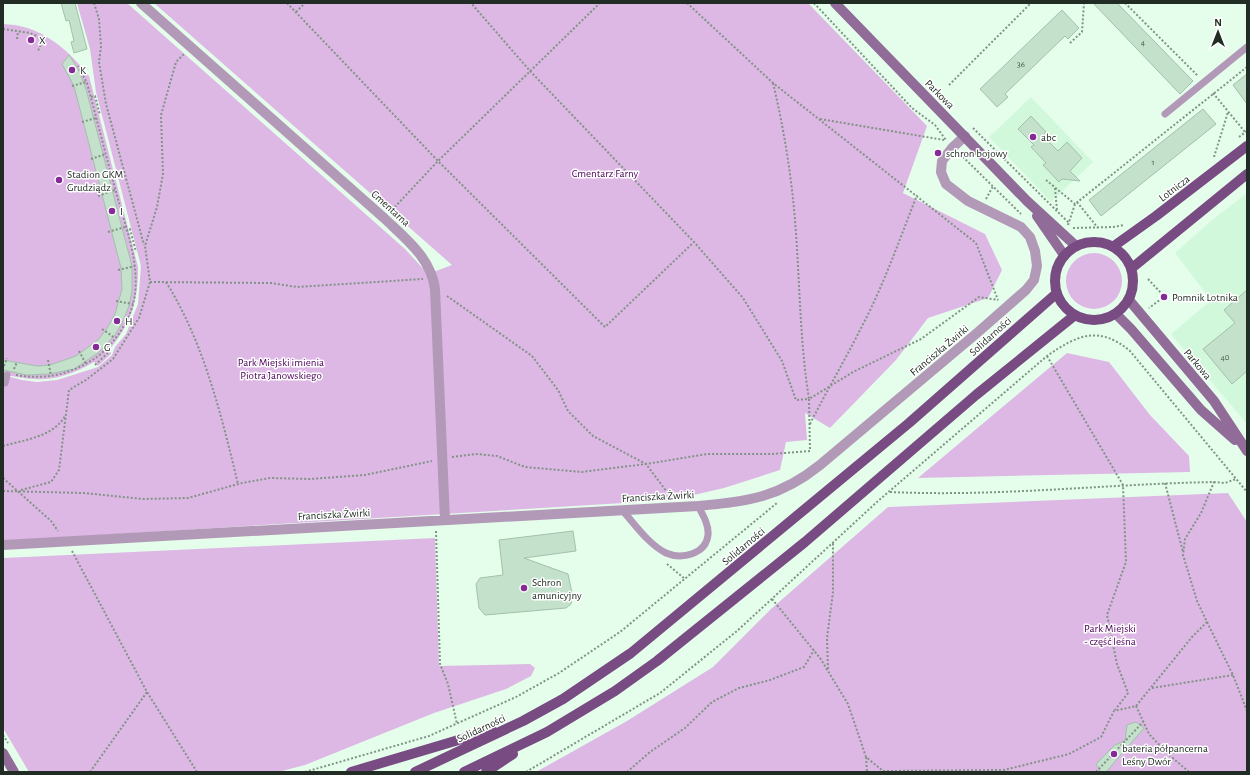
<svg xmlns="http://www.w3.org/2000/svg" width="1250" height="775" viewBox="0 0 1250 775" font-family="'Alegreya Sans',sans-serif">
<style>
.built{fill:#d2f8dc}
.green{fill:#ddb8e5}
.building{fill:#c3e1cb;stroke:#a2c0aa}
.lines{fill:none;stroke-linecap:round;stroke-linejoin:round}
.path{stroke:#819385;stroke-width:2;stroke-dasharray:2 2;stroke-linecap:butt}
.lane{stroke:#b399b8;stroke-width:7}
.street{stroke:#b399b8;stroke-width:10}
.secondary{stroke:#916c99;stroke-width:10}
.primary{stroke:#784c82;stroke-width:10}
.poi-dot{fill:#852b97;stroke:#fff;stroke-width:1.5}
.labels{text-anchor:middle;stroke-width:3;stroke-linejoin:round;paint-order:stroke}
.number-label{font-size:9px;fill:#4a5a4e}
.poi-label{font-size:11px;fill:#212d24;stroke:#fff;text-anchor:start}
.street-label{font-size:11px;fill:#212d24;stroke:#fff}
.park-label{font-size:11px;fill:#4c005a;stroke:#fff}
</style>
<rect width="100%" height="100%" fill="#e5feeb"/>
<path class="built" d="M1031,97L1093,162L1051,202L989,137Z
M1247,193V424L1171,334L1211,300L1175,253L1212,220Z"/>
<path class="green" d="M77,3H127L405,249L428,274L452,265L154,3H808L927,126L903,193L985,234L1002,270L988,298L928,318L896,360L830,428L805,413L807,440L786,442L780,470L724,488L672,500L3,541V375L22,380L37,382L57,380L98,367L112,355L115,347L126,334L138,304L141,266L96,92L90,49Z
M3,24C40,25 67,48 89,76L138,267C138,301 132,322 110,349L111,354L98,366L94,362C61,381 40,383 3,374Z
M1066 281a28 28 0 1 1 56 0a28 28 0 1 1-56 0Z
M1067,353L1109,362L1150,415L1189,456L1190,472L918,478Z
M1228,493L1247,522V772H536L627,721L713,667L771,609L888,507Z
M435,538L439,666L530,664L535,668L531,676L506,689L434,713L305,765L278,772H29L3,728V558Z"/>
<path class="building" d="M61,3H75L87,49L74,53L71,42L74,41L69,20L66,21Z
M1093,3H1117L1193,81L1180,94Z
M1062,10L1079,28L1068,39L1065,36L1005,94L1008,97L997,107L980,89Z
M69,55L78,69L86,89L132,266V291L129,306L122,323L115,335L98,353L74,369L49,374L27,375L3,370V360L37,366L50,365L76,356L98,340L106,330L115,314L122,289L121,268L74,86L62,64Z
M1247,74V104L1233,85Z
M1203,109L1216,124L1101,216L1089,200Z
M1031,116L1046,132L1043,136L1058,151L1067,142L1082,158L1070,171L1080,181L1062,179L1059,182L1043,165L1046,163L1031,147L1034,145L1018,129Z
M1247,290V371L1232,384L1203,349L1235,323L1224,310Z
M573,531L576,551L524,558L568,574L572,593L571,604L566,608L485,615L479,608L476,584L480,578L503,575L499,540Z
M1136,722L1144,728L1106,772H1101L1096,764L1115,745L1125,741L1127,725Z"/>
<g class="lines">
<path class="path" d="M94,3L99,19L101,47L99,62L106,104L144,245
M287,3L438,161L605,327L694,242
M687,3L773,83L976,243L998,300
M814,3L912,108L935,125L946,140
M1125,3L1198,76
M296,12L305,3
M3,29L30,33L43,39L38,51
M17,39L18,31
M1070,43L1082,32L1084,3
M773,83C783,125 790,167 794,209C800,272 799,337 809,399L853,372L921,339L979,297L998,300
M949,85L1031,3
M72,86L86,82
M1213,93L1245,132
M91,97L95,96L100,115
M820,119L944,140
M82,122L96,118
M973,128L1069,223
M1239,137L1247,131
M960,154L1021,214
M1214,157L1228,112
M91,159L106,154
M1046,180L1075,204
M1055,188L1057,211
M98,196L115,190
M986,199L993,186
M1077,202L1098,228
M392,210L438,161L600,3
M1068,225L1075,204L1247,67
M1073,228L1113,227L1124,225
M126,231L130,229L136,252
M108,232L125,227
M118,270L135,266
M1148,279L1162,294L1161,299L1149,308
M150,282L271,283L297,287L423,279
M166,282C204,343 221,414 238,484
M447,296L532,356L558,390L568,411L593,436L646,464L670,496
M116,301L133,304
M102,329L115,338
M79,351L86,364
M1047,356L1123,485L1126,562L1107,615L1117,664L1128,693L1115,710
M48,360L51,376
M95,365L109,352L105,349
M4,366L7,358
M14,369L17,362
M16,375C44,380 69,375 94,359C113,346 129,323 134,300C141,264 125,226 116,192C106,156 97,120 87,83L78,66
M810,424C826,392 844,362 860,330C883,287 899,241 917,195
M3,446C24,440 53,437 65,416
M452,457L476,454L497,456L525,467L582,472L646,464L707,454H772L810,451L809,399L796,400L782,361L743,298L694,242L530,71L471,3
M3,478L51,521L58,531
M1165,483L1183,552
M21,490L51,482L59,470L69,390L86,380L113,359L139,318L150,282L145,246L157,207L163,174L161,115L176,62L184,54
M3,491L84,493L143,499L188,498L242,483L270,478L310,479L365,475L432,461
M890,492C998,497 1106,484 1214,482L1225,483L1236,479
M436,531L440,664L448,684L457,724
M72,551L147,692L197,772
M667,564L685,579
M772,599L820,658L848,704L866,757L883,771
M1207,622L1233,675L1247,711
M828,669L827,638L833,592V542
M1152,688L1233,675
M1136,706L1149,734L1168,754L1189,772
M3,735L8,743
M866,757L867,772
M883,771L1004,770L1069,754L1101,737L1114,711L1136,706L1192,637L1207,622L1197,601L1183,555L1185,539L1201,513L1214,482
M90,772L147,692
M305,772L429,736L516,697L559,673L620,632L777,503
M526,772L660,693L737,631L878,501L1047,356C1077,335 1099,325 1130,351L1247,492
M627,772L650,752L685,728L712,702L739,688L770,680L804,667L814,650
M1096,772L1143,722"/>
<path class="lane" d="M1165,114L1247,47
M5,383L7,375
M622,510C635,524 648,544 666,553C682,560 706,554 708,535C709,525 703,515 698,506"/>
<path class="street" d="M141,3L384,218C406,239 431,258 435,289L445,520
M3,545L698,506C748,501 779,498 820,465L977,333L1026,290L1034,280L1037,266L1035,251L1030,237L1021,227L968,201L946,184L941,172L942,161L952,148L965,136"/>
<path class="secondary" d="M835,3L1027,201L1076,246
M1037,216L1064,255
M1129,300L1214,401L1247,451
M1116,314L1131,329L1201,410L1235,440
M3,753L14,772"/>
<path class="primary" d="M1055 281a39 39 0 1 1 78 0a39 39 0 1 1-78 0Z
M1114,246L1156,216L1247,146
M1132,268L1247,174
M351,772L492,730
M415,772L523,721L563,699L631,653L909,423L1057,293
M464,772L547,732L615,691L657,661L805,542L976,395L1075,315
M486,772L513,754"/>
</g>
<g class="poi-dot">
<circle cx="31" cy="40" r="4"/>
<circle cx="72" cy="70" r="4"/>
<circle cx="1033" cy="137" r="4"/>
<circle cx="938" cy="153" r="4"/>
<circle cx="59" cy="180" r="4"/>
<circle cx="112" cy="211" r="4"/>
<circle cx="1164" cy="297" r="4"/>
<circle cx="117" cy="321" r="4"/>
<circle cx="96" cy="347" r="4"/>
<circle cx="524" cy="588" r="4"/>
<circle cx="1114" cy="754" r="4"/>
</g>
<g class="labels">
<g class="number-label">
<text x="1143" y="45">4</text>
<text x="1021" y="67">36</text>
<text x="1153" y="165">1</text>
<text x="1225" y="360">40</text>
</g>
<g class="poi-label">
<text x="39" y="44">X</text>
<text x="80" y="74">K</text>
<text x="1041" y="141">abc</text>
<text x="946" y="157">schron bojowy</text>
<text x="67" y="178">Stadion GKM<tspan x="67" dy="13">Grudziądz</tspan></text>
<text x="120" y="215">I</text>
<text x="1172" y="301">Pomnik Lotnika</text>
<text x="125" y="325">H</text>
<text x="104" y="351">G</text>
<text x="532" y="586">Schron<tspan x="532" dy="13">amunicyjny</tspan></text>
<text x="1122" y="752">bateria półpancerna<tspan x="1122" dy="13">Leśny Dwór</tspan></text>
</g>
<g class="street-label">
<text transform="translate(940 94) rotate(45)" y="4">Parkowa</text>
<text transform="translate(1174 188) rotate(-37)" y="4">Lotnicza</text>
<text transform="translate(391 208) rotate(42)" y="4">Cmentarna</text>
<text transform="translate(990 336) rotate(-42)" y="4">Solidarności</text>
<text transform="translate(939 350) rotate(-40)" y="4">Franciszka Żwirki</text>
<text transform="translate(1198 364) rotate(50)" y="4">Parkowa</text>
<text transform="translate(658 496) rotate(-3)" y="4">Franciszka Żwirki</text>
<text transform="translate(334 514) rotate(-3)" y="4">Franciszka Żwirki</text>
<text transform="translate(743 546) rotate(-40)" y="4">Solidarności</text>
<text transform="translate(481 728) rotate(-25)" y="4">Solidarności</text>
</g>
<g class="park-label">
<text x="605" y="177">Cmentarz Farny</text>
<text x="281" y="366">Park Miejski imienia<tspan x="281" dy="13">Piotra Janowskiego</tspan></text>
<text x="1110" y="632">Park Miejski<tspan x="1110" dy="13">- część leśna</tspan></text>
</g>
</g>
<rect width="1250" height="775" fill="none" stroke="#212d24" stroke-width="8"/>
<g transform="translate(1218 32)" stroke="#ffffff" stroke-width="3" paint-order="stroke">
<path d="M0-3L7 15L0 10L-7 15Z" fill="#212d24"/>
<text y="-6" font-size="11" font-weight="bold" text-anchor="middle" fill="#212d24">N</text>
</g>
</svg>
